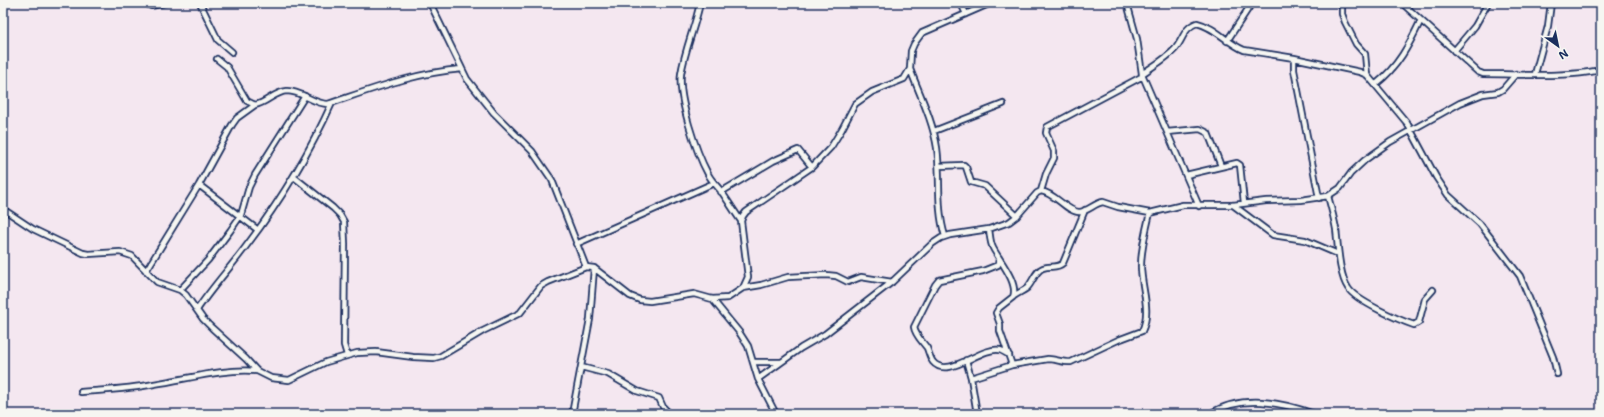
<svg xmlns="http://www.w3.org/2000/svg" width="1604" height="417" viewBox="0 0 1604 417" font-family="'Shantell Sans',sans-serif">
<style>
.lines{fill:none;stroke-linecap:round;stroke-linejoin:round}
.street-casing{stroke:#1b2f5e;stroke-width:8}
.street{stroke:#f6f6f2;stroke-width:4.5}
</style>
<rect width="100%" height="100%" fill="#f4e7f0"/>
<filter id="ink" filterUnits="userSpaceOnUse"><feTurbulence type="fractalNoise" baseFrequency=".025" numOctaves="2"/><feDisplacementMap in="SourceGraphic" scale="8" xChannelSelector="R" yChannelSelector="G"/><feConvolveMatrix kernelMatrix="1 2 1 2 8 2 1 2 1" color-interpolation-filters="sRGB"/></filter>
<g filter="url(#ink)">
<g class="lines">
<defs>
<path id="street" d="M145,3L151,6L164,3
M200,3L218,40L232,52
M430,3L467,79L494,113L532,151L552,180L586,267
M700,3C695,27 685,49 681,74C678,98 696,152 708,174C711,180 716,185 721,191C728,201 734,211 741,221
M961,3L966,14
M1127,3L1137,39L1142,74L1199,206
M1342,3V14L1345,22L1356,44L1365,54L1367,75
M1402,3L1478,72L1483,74C1522,74 1562,78 1601,70
M1227,41L1252,3
M1454,51L1475,26L1488,3
M1294,58V70L1297,85L1319,198
M217,59L227,67L247,101L255,105C267,103 274,92 287,91C302,91 313,104 328,104C373,89 414,73 462,69
M910,69C920,95 933,121 937,148C941,177 936,207 945,236
M1142,74C1153,66 1166,59 1175,49C1183,40 1184,27 1197,23C1215,27 1227,43 1244,50L1294,58L1360,72L1367,75L1407,123L1436,177L1448,195L1480,224L1520,276L1553,357L1557,374
M1535,74L1548,26L1551,3
M1376,84C1398,67 1409,45 1421,20
M934,131L1003,104
M1167,132L1200,129L1208,133L1221,166
M939,166L964,165L966,167L971,182L985,186L1017,216
M1186,175L1237,163L1240,165L1244,203
M294,177L333,208L340,215L344,222L345,244L344,345L347,355
M199,185L258,230
M1041,191L1046,174L1054,158V151L1046,133L1047,127L1143,76
M721,192L773,161L798,150L812,167
M1328,196C1331,207 1334,218 1336,229C1338,245 1339,275 1348,288C1356,301 1399,320 1414,325L1419,322L1425,299L1433,290
M1233,205L1273,235L1305,240L1338,254
M3,209L33,229L83,253L88,254L120,252L132,256L157,282L180,290L186,295L203,319L212,328L246,359L257,371L271,378L289,380L326,362L357,353L376,352L413,357L434,358L441,356L483,331L520,313L541,286L548,282L586,267L594,268L630,296L640,300L650,301L694,294L712,299L728,298L743,288L748,277L741,221L743,216L746,212L812,167L831,147L842,129L855,104L872,92L904,79L910,69L911,51L914,44L922,33L991,3
M989,229C990,235 990,242 993,248C999,260 1019,283 1013,297L999,308L996,313L1000,324V331L1012,365
M576,244L714,183
M999,258L998,265L983,271L939,280L935,285L914,327C915,335 922,341 927,348C929,353 930,358 933,362C948,380 981,346 1000,350C1003,351 1006,353 1009,355
M146,271L199,185L232,125L237,118L255,105
M743,288L761,285L788,277L826,275L836,276L848,282L861,277L892,282
M180,290L208,260L230,231L241,215L249,187L255,175L305,96
M1014,296C1018,293 1023,291 1027,288C1033,282 1035,271 1043,268C1050,265 1057,269 1063,263L1085,210
M712,299L739,332L748,346L758,379L776,414
M197,310C212,287 231,267 247,245C281,200 309,154 332,103
M966,360L971,378L977,414
M753,362H781
M581,367L608,374L637,391L659,398L663,407L670,414
M971,378L1012,365L1048,359C1056,359 1063,363 1071,362L1118,340L1142,331C1152,310 1141,288 1141,266C1141,248 1146,230 1150,213
M758,379L801,348L825,334L892,282L932,244L941,238L950,235L989,229L1009,222L1017,216L1037,193L1041,191C1055,193 1067,212 1079,212C1087,212 1095,203 1103,202L1118,207L1150,213L1183,205H1233L1266,201L1301,200L1328,196L1340,188L1351,173L1365,160L1390,142L1460,103L1483,94L1498,92L1503,89L1516,74
M81,392C106,390 130,389 154,384C188,379 223,368 257,371
M572,414L590,319L594,268
M1210,414C1242,394 1281,402 1314,414"/>
</defs>
<use href="#street" class="street-casing"/>
<use href="#street" class="street"/>
</g>
</g>
<rect width="1604" height="417" fill="none" stroke="#f6f6f2" stroke-width="16"/>
<rect x="8" y="8" width="1588" height="401" fill="none" stroke="#1b2f5e" stroke-width="1.5" filter="url(#ink)"/>
<g transform="translate(1558 46) rotate(147)" stroke="#f6f6f2" stroke-width="3" paint-order="stroke">
<path d="M0-3L7 15L0 10L-7 15Z" fill="#1b2f5e"/>
<text y="-6" font-size="11" font-weight="bold" text-anchor="middle" fill="#1b2f5e">N</text>
</g>
</svg>
